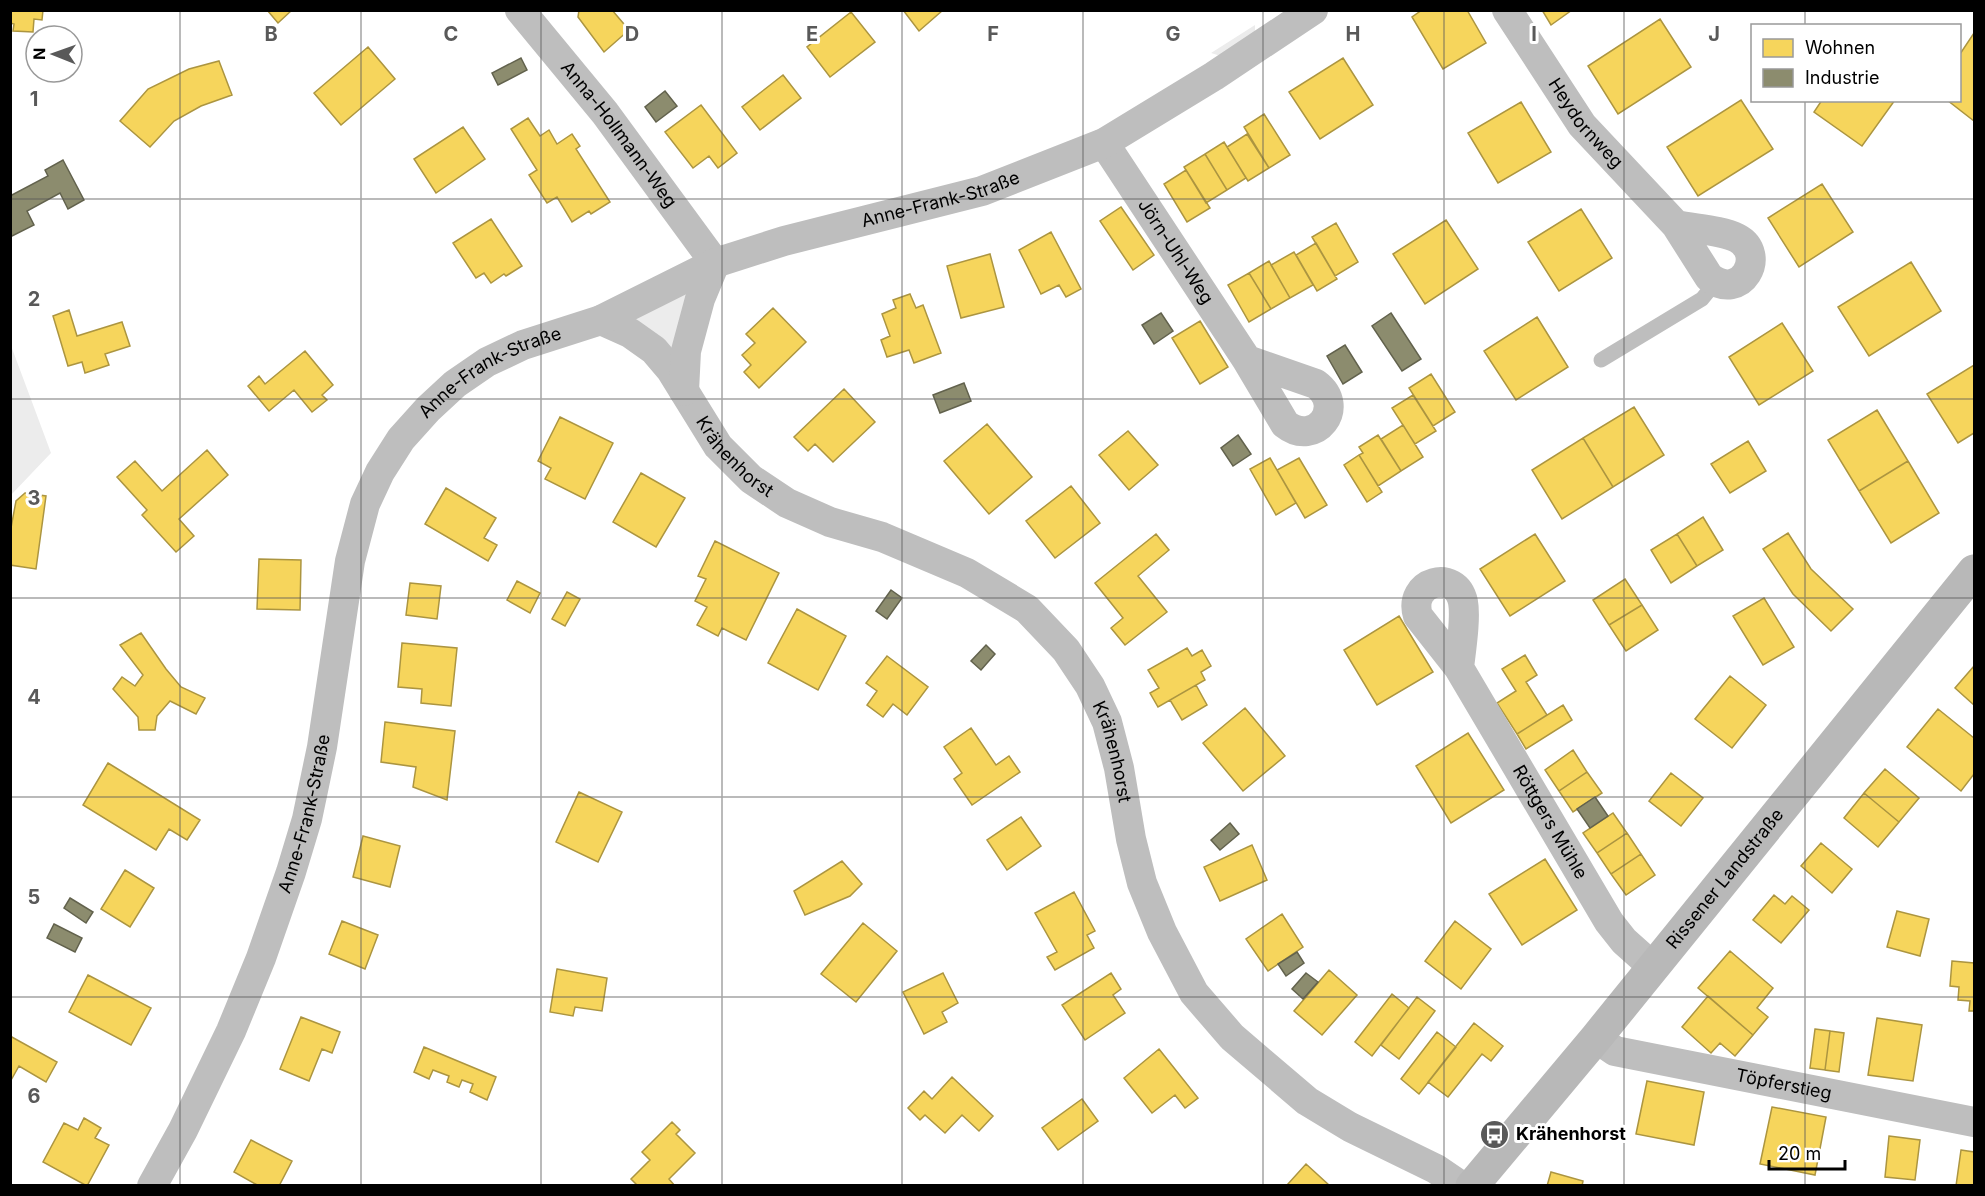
<svg xmlns="http://www.w3.org/2000/svg" width="1985" height="1196" viewBox="0 0 1985 1196" font-family="Inter,sans-serif">
<style>
.green{fill:#ececec}
.homes{fill:#f6d55c;stroke:#ac9540;stroke-width:1.5}
.industry{fill:#8c8c6e;stroke:#62624d;stroke-width:1.5}
.lines{fill:none;stroke-linecap:round;stroke-linejoin:round}
.lane{stroke:#bebebe;stroke-width:15}
.street{stroke:#bebebe;stroke-width:30}
.secondary{stroke:#b8b8b8;stroke-width:33}
.grid{fill:none;stroke:#595959;stroke-width:1.5;stroke-opacity:0.55}
.labels{text-anchor:middle;stroke-width:6;stroke-linejoin:round;paint-order:stroke}
.street-label{font-size:18px;fill:#000;stroke:#fff}
.poi-label{font-size:18px;font-weight:bold;fill:#000;stroke:#fff;text-anchor:start}
.grid-label{font-size:20px;text-anchor:middle;font-weight:bold;fill:#595959;stroke:#fff;stroke-width:6;stroke-linejoin:round;paint-order:stroke}
</style>
<rect width="100%" height="100%" fill="#fff"/>
<path class="green" d="M1255,25V37L1224,57L1211,53Z
M690,288L677,353L633,319Z
M10,343L51,453L11,495H10Z"/>
<path class="homes" d="M10,10H43L42,20L34,19L33,32L13,31L14,24L10,23Z
M267,10H292L278,23Z
M579,10H612L629,30L604,52L578,17Z
M903,10H943L919,31Z
M1422,10H1467L1486,43L1443,69L1412,17Z
M1542,10H1572L1551,25Z
M851,12L875,42L830,77L807,47Z
M1660,19L1691,67L1618,114L1588,66Z
M1974,33V121L1947,100H1960V54Z
M368,47L395,79L341,125L314,93Z
M1343,58L1373,105L1320,139L1289,92Z
M219,61L232,95L201,106L174,121L150,147L120,121L148,89L189,69Z
M783,75L801,98L760,130L742,107Z
M1741,100L1773,149L1698,196L1667,147Z
M1822,100H1895L1862,146L1814,112Z
M1521,102L1551,152L1498,183L1468,133Z
M701,105L737,153L718,168L709,156L693,168L665,132Z
M1264,114L1290,155L1269,168L1244,127Z
M528,118L540,136L549,130L557,144L572,134L580,146L576,149L610,202L591,214L589,211L572,222L557,197L547,203L529,175L537,170L511,129Z
M463,127L485,159L436,193L414,159Z
M1247,134L1269,168L1248,181L1227,147Z
M1224,142L1246,178L1227,190L1205,154Z
M1205,154L1227,190L1206,203L1184,167Z
M1186,170L1210,208L1187,222L1164,184Z
M1822,184L1853,232L1799,267L1768,218Z
M1121,207L1154,255L1133,270L1100,221Z
M1581,209L1612,258L1559,291L1528,242Z
M491,219L522,266L506,276L504,274L491,283L484,273L476,278L453,243Z
M1446,220L1478,269L1425,304L1393,254Z
M1336,223L1358,262L1335,276L1312,237Z
M1051,232L1081,289L1066,297L1059,285L1041,294L1019,250Z
M1316,243L1337,279L1317,291L1296,255Z
M1294,252L1313,285L1290,298L1271,265Z
M990,254L1004,307L961,318L947,266Z
M1269,261L1290,298L1271,309L1249,273Z
M1911,262L1941,311L1869,356L1838,307Z
M1249,273L1271,309L1249,322L1228,285Z
M910,294L916,308L923,305L941,353L914,363L909,350L887,357L881,340L890,336L882,314L896,308L893,300Z
M773,308L806,342L759,388L744,372L751,365L742,355L755,343L746,334Z
M69,310L77,336L122,322L130,346L105,354L109,365L85,373L82,362L68,366L53,316Z
M1537,317L1568,367L1516,400L1484,351Z
M1200,321L1228,367L1200,384L1172,338Z
M1782,323L1813,371L1759,405L1729,357Z
M305,351L333,385L322,395L327,400L312,412L294,390L269,411L248,386L259,376L265,384Z
M1974,365V433L1958,443L1927,394Z
M1431,374L1455,412L1433,426L1409,388Z
M844,389L875,422L833,462L815,444L808,451L794,437Z
M1413,395L1436,431L1415,444L1392,408Z
M1634,407L1664,455L1613,487L1583,438Z
M1877,410L1908,461L1859,491L1828,440Z
M560,417L613,443L585,499L545,479L551,468L538,461Z
M987,424L1032,477L989,514L944,461Z
M1403,425L1423,457L1401,471L1381,439Z
M1128,431L1158,465L1129,490L1099,455Z
M1378,435L1401,471L1378,486L1359,455L1363,453L1359,447Z
M1583,438L1613,487L1562,519L1532,470Z
M1748,441L1766,471L1730,493L1711,464Z
M207,450L228,475L179,519L194,536L176,552L142,515L147,510L117,477L135,461L162,491Z
M1359,455L1382,492L1367,502L1344,465Z
M1270,458L1296,503L1276,515L1250,469Z
M1299,458L1327,505L1305,518L1277,470Z
M1908,461L1939,513L1891,543L1859,491Z
M641,473L685,498L656,547L613,522Z
M1071,486L1100,523L1055,558L1026,521Z
M446,488L496,518L484,538L497,545L488,561L425,524Z
M25,493L46,496L36,569L10,565V533L16,501Z
M1703,517L1723,550L1697,566L1677,534Z
M1788,533L1811,569L1853,609L1831,631L1793,594L1763,549Z
M1156,534L1169,550L1138,576L1167,612L1125,645L1111,628L1123,618L1095,583Z
M1535,534L1565,581L1510,616L1480,569Z
M1677,534L1697,566L1671,583L1651,550Z
M715,541L779,573L746,640L722,628L718,636L697,625L707,607L695,601L706,579L698,576Z
M259,559L301,560L300,610L257,609Z
M1625,579L1642,605L1609,625L1593,600Z
M517,581L540,593L530,613L507,600Z
M410,583L441,586L437,619L406,615Z
M567,592L580,599L565,626L552,619Z
M1764,598L1794,647L1763,665L1733,616Z
M1642,605L1658,630L1626,651L1609,625Z
M797,609L846,636L818,690L768,663Z
M1399,616L1433,672L1377,705L1344,650Z
M141,633L166,669L181,687L205,698L196,714L170,701L157,716L155,730H139L138,717L113,689L122,677L135,686L143,675L120,645Z
M402,643L457,648L451,706L421,703L422,689L398,687Z
M1187,648L1192,656L1202,650L1211,666L1201,672L1205,680L1158,707L1150,693L1159,688L1148,670Z
M1525,655L1537,675L1526,682L1547,715L1517,734L1497,703L1516,691L1502,669Z
M887,656L928,687L907,715L893,704L883,717L867,705L877,691L866,683Z
M1974,666V705L1955,688Z
M1730,676L1766,705L1732,748L1695,719Z
M1196,685L1207,705L1182,720L1170,700Z
M1563,705L1572,720L1526,749L1517,734Z
M1245,708L1285,756L1243,791L1203,743Z
M1938,709L1974,738V774L1961,791L1907,747Z
M385,722L455,731L447,800L413,787L416,767L381,762Z
M971,728L996,765L1009,756L1020,772L972,805L954,779L962,773L944,747Z
M1468,733L1504,790L1451,823L1416,766Z
M1573,750L1587,772L1559,791L1545,770Z
M108,763L200,820L187,840L169,829L156,850L83,805Z
M1885,769L1919,798L1899,822L1864,793Z
M1587,772L1602,793L1573,812L1559,791Z
M1671,773L1703,798L1681,826L1649,801Z
M579,792L622,812L598,862L556,842Z
M1864,793L1899,822L1878,847L1844,818Z
M1613,813L1627,833L1597,853L1583,833Z
M1021,817L1041,846L1007,870L987,840Z
M1627,833L1641,854L1611,874L1597,853Z
M363,836L400,846L390,887L353,877Z
M1821,843L1852,869L1832,893L1801,866Z
M1252,845L1267,880L1220,901L1204,867Z
M1641,854L1655,875L1626,895L1611,874Z
M1545,859L1577,910L1522,945L1489,894Z
M842,861L862,884L850,896L805,915L794,891Z
M125,870L154,888L130,927L101,909Z
M1074,892L1095,931L1087,935L1094,948L1055,970L1047,957L1057,952L1035,913Z
M1774,895L1785,904L1792,896L1809,910L1781,943L1753,920Z
M1897,911L1929,919L1920,956L1887,947Z
M1282,914L1303,947L1268,971L1246,939Z
M342,921L378,935L365,969L329,954Z
M1455,921L1491,949L1461,989L1425,961Z
M863,923L897,951L856,1002L821,974Z
M1730,951L1773,988L1757,1008L1768,1017L1753,1035L1698,988Z
M1952,961L1974,963V1011H1969L1970,1001L1958,1000L1959,987L1950,986Z
M557,969L607,978L602,1011L575,1007L573,1016L550,1012Z
M1329,970L1357,995L1322,1035L1294,1011Z
M943,973L958,1003L942,1012L947,1022L924,1034L903,992Z
M1111,973L1121,989L1113,995L1125,1013L1085,1040L1062,1005Z
M88,975L151,1008L131,1045L69,1012Z
M1392,994L1409,1008L1372,1056L1355,1042Z
M1708,996L1753,1035L1735,1056L1720,1043L1711,1053L1682,1027Z
M1417,997L1435,1011L1399,1059L1381,1045Z
M301,1017L340,1032L332,1053L322,1049L309,1081L280,1069Z
M1877,1018L1922,1025L1913,1081L1868,1075Z
M1474,1023L1503,1046L1491,1061L1482,1054L1448,1097L1428,1082Z
M1815,1029L1830,1031L1825,1070L1810,1068Z
M1830,1031L1844,1033L1839,1072L1825,1070Z
M1437,1032L1456,1047L1419,1094L1401,1079Z
M10,1036L57,1062L46,1082L19,1066L10,1082Z
M424,1047L496,1077L487,1100L470,1092L473,1084L462,1080L459,1087L447,1082L449,1076L433,1070L429,1079L414,1072Z
M1159,1049L1198,1098L1185,1108L1175,1095L1152,1113L1124,1078Z
M952,1077L993,1116L979,1131L962,1115L945,1133L925,1115L920,1120L908,1108L924,1091L932,1099Z
M1647,1081L1704,1092L1694,1145L1636,1134Z
M1082,1099L1098,1121L1058,1150L1042,1128Z
M1772,1107L1826,1117L1815,1175L1760,1164Z
M84,1118L101,1128L95,1138L109,1145L87,1186L43,1162L64,1123L78,1130Z
M672,1122L680,1130L676,1134L695,1153L669,1179L675,1186H638L631,1179L650,1160L642,1152Z
M1889,1136L1920,1140L1915,1180L1885,1177Z
M251,1140L292,1161L279,1186H259L234,1172Z
M1961,1150L1974,1152V1186H1956Z
M1306,1164L1330,1186L1287,1185Z
M1551,1172L1583,1181L1582,1186H1547Z"/>
<path class="industry" d="M521,58L527,70L498,85L492,73Z
M665,91L677,106L656,122L645,107Z
M63,160L84,200L68,209L60,193L27,211L34,225L10,237V192L12,195L48,176L45,170Z
M1161,313L1173,331L1154,344L1142,325Z
M1391,313L1421,359L1402,371L1372,326Z
M1345,345L1362,372L1343,384L1327,356Z
M964,383L971,401L940,413L933,395Z
M1238,435L1251,454L1233,466L1221,448Z
M891,590L902,598L887,619L876,611Z
M986,645L995,654L981,670L971,661Z
M1595,797L1608,816L1590,828L1577,809Z
M1230,823L1239,834L1220,850L1211,840Z
M70,898L93,912L86,923L64,908Z
M54,924L82,938L75,952L47,938Z
M1297,952L1304,963L1286,976L1278,964Z
M1306,973L1318,982L1303,999L1292,989Z"/>
<g class="lines">
<path class="lane" d="M1601,360L1702,299L1715,283"/>
<g class="street">
<path id="s1" d="M520,10L605,113L715,263"/>
<path id="s2" d="M1507,10L1582,125L1676,225L1709,277C1741,303 1768,254 1737,238C1721,230 1694,229 1676,225"/>
<path id="s3" d="M1104,143L1247,360L1285,424C1315,448 1347,407 1316,384L1247,360"/>
<path id="s4" d="M601,320L630,333L654,350L671,370L718,446L751,479L787,503L830,522L882,537L967,573L1027,609L1066,650L1090,686L1107,722L1119,768L1131,839L1142,883L1162,932L1194,993L1232,1037L1307,1101L1350,1127L1436,1169L1461,1186"/>
<path d="M684,391L686,351L700,299L715,263"/>
<path id="s5" d="M1459,668C1461,650 1466,618 1463,602C1456,568 1407,581 1418,616L1459,668L1609,922L1624,941L1652,966"/>
<path id="s6" d="M1596,1038L1615,1051L1974,1122"/>
<path id="s7" d="M152,1186L183,1130L231,1031L261,958L291,872L307,819L322,747L350,561L365,504L380,472L401,439L428,409L455,384L487,362L523,345L601,320L715,263L784,241L982,191L1104,143L1214,76L1313,10"/>
</g>
<path class="secondary" id="s8" d="M1472,1186L1596,1038L1974,571"/>
</g>
<path class="grid" d="M180,10V1186M361,10V1186M541,10V1186M722,10V1186M902,10V1186M1083,10V1186M1263,10V1186M1444,10V1186M1624,10V1186M1805,10V26M1805,100V1186M10,199H1974M10,399H1974M10,598H1974M10,797H1974M10,997H1974"/>
<defs>
<symbol id="bus-disc" viewBox="-11 -11 22 22"><circle r="9.5" fill="#595959" stroke="#fff"/><path d="M-5-6H5V4H4V6H2V4H-2V6H-4V4H-5ZM-3.5-4V0h7V-4ZM-3.5 1.2v1.5H-2V1.2ZM2 1.2v1.5H3.5V1.2Z" fill="#fff"/></symbol>
</defs>
<g fill-rule="evenodd">
<use href="#bus-disc" x="1478" y="1118" width="33" height="33"/>
</g>
<g class="labels">
<g class="street-label">
<text dy="6" stroke="none"><textPath href="#s2" startOffset="138">Heydornweg</textPath></text>
<text dy="6" stroke="none"><textPath href="#s1" startOffset="159">Anna-Hollmann-Weg</textPath></text>
<text dy="6" stroke="none"><textPath href="#s7" startOffset="1394">Anne-Frank-Straße</textPath></text>
<text dy="6" stroke="none"><textPath href="#s3" startOffset="130">Jörn-Uhl-Weg</textPath></text>
<text dy="6" stroke="none"><textPath href="#s7" startOffset="908">Anne-Frank-Straße</textPath></text>
<text dy="6" stroke="none"><textPath href="#s4" startOffset="196">Krähenhorst</textPath></text>
<text dy="6" stroke="none"><textPath href="#s4" startOffset="700">Krähenhorst</textPath></text>
<text dy="6" stroke="none"><textPath href="#s7" startOffset="404">Anne-Frank-Straße</textPath></text>
<text dy="6" stroke="none"><textPath href="#s5" startOffset="392">Röttgers Mühle</textPath></text>
<text dy="6" stroke="none"><textPath href="#s8" startOffset="398">Rissener Landstraße</textPath></text>
<text dy="6" stroke="none"><textPath href="#s6" startOffset="195">Töpferstieg</textPath></text>
</g>
<g class="poi-label">
<text x="1516" y="1140">Krähenhorst</text>
</g>
</g>
<g class="grid-label">
<text x="271" y="41">B</text>
<text x="451" y="41">C</text>
<text x="632" y="41">D</text>
<text x="812" y="41">E</text>
<text x="993" y="41">F</text>
<text x="1173" y="41">G</text>
<text x="1353" y="41">H</text>
<text x="1534" y="41">I</text>
<text x="1714" y="41">J</text>
<text x="34" y="106">1</text>
<text x="34" y="306">2</text>
<text x="34" y="505">3</text>
<text x="34" y="704">4</text>
<text x="34" y="904">5</text>
<text x="34" y="1103">6</text>
</g>
<rect width="1985" height="1196" fill="none" stroke="#000000" stroke-width="24"/>
<rect x="1751" y="24" width="210" height="78" fill="#ffffff" stroke="#999999" stroke-width="1.5"/>
<rect x="1763" y="39" width="30" height="18" fill="#f6d55c" stroke="#999999" stroke-width="1.5"/>
<text x="1805" y="54" font-size="18" fill="#000000">Wohnen</text>
<rect x="1763" y="69" width="30" height="18" fill="#8c8c6e" stroke="#999999" stroke-width="1.5"/>
<text x="1805" y="84" font-size="18" fill="#000000">Industrie</text>
<g transform="translate(54 54) rotate(271)"><circle r="28" fill="#ffffff" stroke="#999999" stroke-width="1.5"/>
<path d="M0-4.5L10 22L0 15L-10 22Z" fill="#595959"/>
<text y="-9" font-size="16" font-weight="bold" text-anchor="middle" fill="#000000">N</text>
</g>
<path d="M1769 1160v9h76v-9" fill="none" stroke="#000000" stroke-width="3"/>
<text x="1778" y="1160" font-size="18" fill="#000000" stroke="#ffffff" stroke-width="4.5" paint-order="stroke">20 m</text>
</svg>
